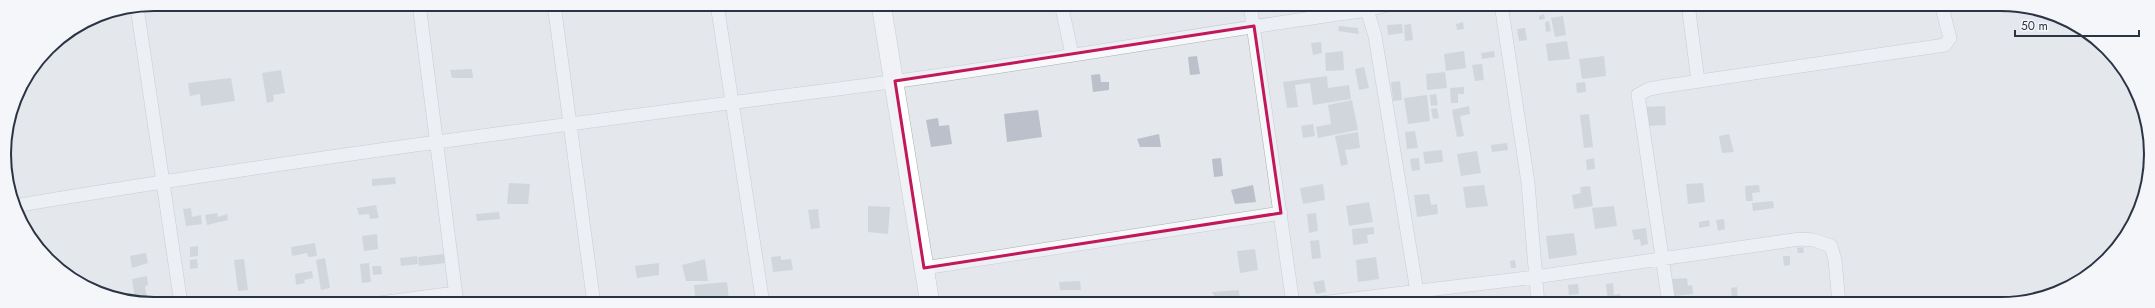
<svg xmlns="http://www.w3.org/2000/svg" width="2155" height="308" viewBox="0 0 2155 308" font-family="Jost,sans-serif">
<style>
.building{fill:#bbc0ca}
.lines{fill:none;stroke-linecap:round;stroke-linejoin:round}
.street-casing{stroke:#a9aeb7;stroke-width:14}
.secondary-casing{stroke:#a9aeb7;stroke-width:20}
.street{stroke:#f7f8fa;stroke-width:13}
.secondary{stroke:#fff;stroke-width:19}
.marked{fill:none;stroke:#c2185b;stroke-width:3;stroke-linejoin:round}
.rim{fill:none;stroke:#2b3445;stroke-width:2}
</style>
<rect width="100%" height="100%" fill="#e4e7ec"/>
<path class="building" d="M642,4H664L665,11H644Z
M678,4H699L700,7H679Z
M1999,4H2008L2011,10L2002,13Z
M1544,14L1545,19L1539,20V16Z
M1563,16L1566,35L1555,37L1551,18Z
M1549,21L1551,31L1546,32L1545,22Z
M1463,22L1464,29L1457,30L1456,24Z
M1402,24L1403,33L1388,35L1387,25Z
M1411,24L1413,40L1405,41L1404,25Z
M1339,26L1358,28L1359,34L1338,31Z
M1525,28L1527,40L1519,41L1517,29Z
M1567,41L1570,59L1548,61L1546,44Z
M1321,42L1322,53L1313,55L1311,43Z
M1343,51L1344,70L1326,71L1325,53Z
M1464,51L1466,68L1446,71L1444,54Z
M1494,51L1495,57L1482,59L1481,53Z
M1197,56L1200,74L1190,75L1188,57Z
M1604,56L1606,76L1582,79L1579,59Z
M1482,64L1484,80L1475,81L1472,65Z
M1364,67L1369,88L1359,90L1355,69Z
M472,69L473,78H452L450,70Z
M281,70L285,93L273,95L274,101L267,103L262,73Z
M1445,72L1447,88L1427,90L1426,74Z
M1100,74L1101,82H1109V90L1093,92L1091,75Z
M1327,76L1328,88L1349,85L1351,99L1313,105L1310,83L1295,85L1298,107L1287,108L1283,82Z
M231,78L235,101L201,106L200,94L190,96L188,83Z
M1400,81L1402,100L1393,101L1391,82Z
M1585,82L1586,92L1577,93L1576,83Z
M1464,87V94H1458V103H1451L1450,88Z
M1436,94L1438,105L1431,106L1430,95Z
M1427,95L1430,121L1408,124L1404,98Z
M1352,100L1358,130L1318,138L1316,127L1331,124L1328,105Z
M1469,106L1470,114L1460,116L1464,136L1457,137L1452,110Z
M1665,106L1666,125L1647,126L1645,107Z
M1437,108L1439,118L1433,119L1431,109Z
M1038,110L1042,137L1007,142L1004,114Z
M1589,114L1593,147L1584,148L1580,115Z
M938,118L939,126L949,125L952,144L931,147L926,120Z
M1313,124L1315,136L1303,138L1301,126Z
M1415,131L1418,148L1407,149L1405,132Z
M1358,132L1360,148L1345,150L1348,164L1341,166L1335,136Z
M1159,134L1161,147H1140L1137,139Z
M1729,134L1734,152L1722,153L1719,136Z
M1507,143L1508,150L1492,152L1491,145Z
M1442,150L1443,162L1425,164L1423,152Z
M1477,151L1481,173L1461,176L1457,154Z
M1221,158L1223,176L1214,177L1212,159Z
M1419,158L1420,170L1412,171L1410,159Z
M1594,158L1595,169L1587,170L1586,160Z
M395,177L396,184L372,186V179Z
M509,183L530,184L528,204H507Z
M1703,183L1705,202L1688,204L1686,184Z
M1323,184L1325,200L1303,204L1300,188Z
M1253,185L1256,202L1235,204L1231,190Z
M1484,185L1488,206L1466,208L1463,187Z
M1759,185L1760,192L1752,193L1753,201H1746L1745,186Z
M1590,186L1593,206L1574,209L1572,195L1581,193L1580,187Z
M1429,194L1431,205L1437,204L1438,214L1417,217L1414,195Z
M1773,201L1774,208L1753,211L1752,203Z
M1369,202L1373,222L1349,226L1346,206Z
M376,205L379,218L370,219L369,214L359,215L357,208Z
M868,206L890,207L888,234L868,232Z
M1614,206L1617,226L1595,229L1592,208Z
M191,208L192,217L201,215L202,224L186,226L183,209Z
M818,209L820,228L811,229L808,210Z
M499,212L500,219L477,221L476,214Z
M217,213L218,217L227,214L228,220L207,225L205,215Z
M1316,213L1318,231L1309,233L1307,214Z
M1724,219L1725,229L1718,231L1716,220Z
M1709,220L1710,226L1699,228V222Z
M1374,227V234L1367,235L1368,243L1353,245L1352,229Z
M1646,228L1648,244L1641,246L1640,239L1634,240L1632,230Z
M1574,233L1577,255L1549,259L1546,236Z
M377,234L378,249L364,251L362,236Z
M1319,240L1321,258L1312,259L1310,241Z
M315,243L317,256L308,257L307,253L292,256L291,247Z
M198,246V256L190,257V247Z
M1803,247L1804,253H1798L1797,248Z
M1255,249L1258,270L1240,273L1237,251Z
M146,253L148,263L132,268L130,256Z
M444,254L445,263L419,266L418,257Z
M417,256L418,264L401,266L400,258Z
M781,256V260L791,259L793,270L773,272L771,257Z
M1783,256H1790V265L1784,266Z
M1376,257L1379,279L1358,282L1356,260Z
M325,258L330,288L321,290L316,260Z
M197,259L198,268L190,269V260Z
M244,259L248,290L238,291L234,260Z
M705,259L708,281H686L682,265Z
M1515,260L1516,268H1511L1510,261Z
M369,263L371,282L362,283L360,264Z
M659,263V275L637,278L635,266Z
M372,266H381L382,274L373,275Z
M312,271L313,278L304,280L305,283L296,285L295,274Z
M147,276L148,285L145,286L147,297L135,299L132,279Z
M1687,278L1688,286L1692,285L1693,294L1674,296L1672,279Z
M1324,280L1326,292L1316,294L1313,282Z
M1080,281L1081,290H1060L1059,282Z
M727,282L729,300L696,304L694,285Z
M1613,283L1614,295L1620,294L1621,302L1608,303L1606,284Z
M1578,284L1579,294L1569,295L1568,285Z
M1737,287L1738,304H1732L1731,288Z
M1239,290L1240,303L1219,304L1212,292Z
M1568,298L1569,304H1554L1553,300Z
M216,300L217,304H200V303Z"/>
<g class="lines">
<defs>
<path id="street" d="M419,4L457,304
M554,4L594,304
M717,4L763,304
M1061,4L1072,54
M1250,4L1293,304
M1501,4L1528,183L1538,304
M1688,4L1698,81
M137,7L181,304
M1367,10L1375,36L1419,304
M14,206C306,157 599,120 891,82C1050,61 1208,32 1367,10L1392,4
M924,268L1281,213
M372,304L455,293
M1312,304L1535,277L1800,239L1814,240L1831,246L1835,260L1839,304
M1669,304L1638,95L1649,89L1666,86L1945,45L1950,38L1941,4"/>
<path id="secondary" d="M881,4L930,304"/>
</defs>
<use href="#street" class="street-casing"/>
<use href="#secondary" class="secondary-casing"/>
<use href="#street" class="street"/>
<use href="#secondary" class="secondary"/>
</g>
<path d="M0 0H2155V308H0ZM1254,26L1281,213L924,268L895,81Z" fill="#e4e7ec" fill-opacity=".55" fill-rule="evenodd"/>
<path class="marked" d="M1254,26L1281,213L924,268L895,81Z"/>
<path d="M0 0H2155V308H0ZM154 11H2001A143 143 0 0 1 2144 154V154A143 143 0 0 1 2001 297H154A143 143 0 0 1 11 154V154A143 143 0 0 1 154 11Z" fill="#f4f6f9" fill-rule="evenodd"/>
<path class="rim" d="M154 11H2001A143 143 0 0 1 2144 154V154A143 143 0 0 1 2001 297H154A143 143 0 0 1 11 154V154A143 143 0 0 1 154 11Z"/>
<path d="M2015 30v6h124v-6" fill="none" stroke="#2b3445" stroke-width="2"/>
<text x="2021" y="30" font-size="12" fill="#2b3445" stroke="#f4f6f9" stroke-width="3" paint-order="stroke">50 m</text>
</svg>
